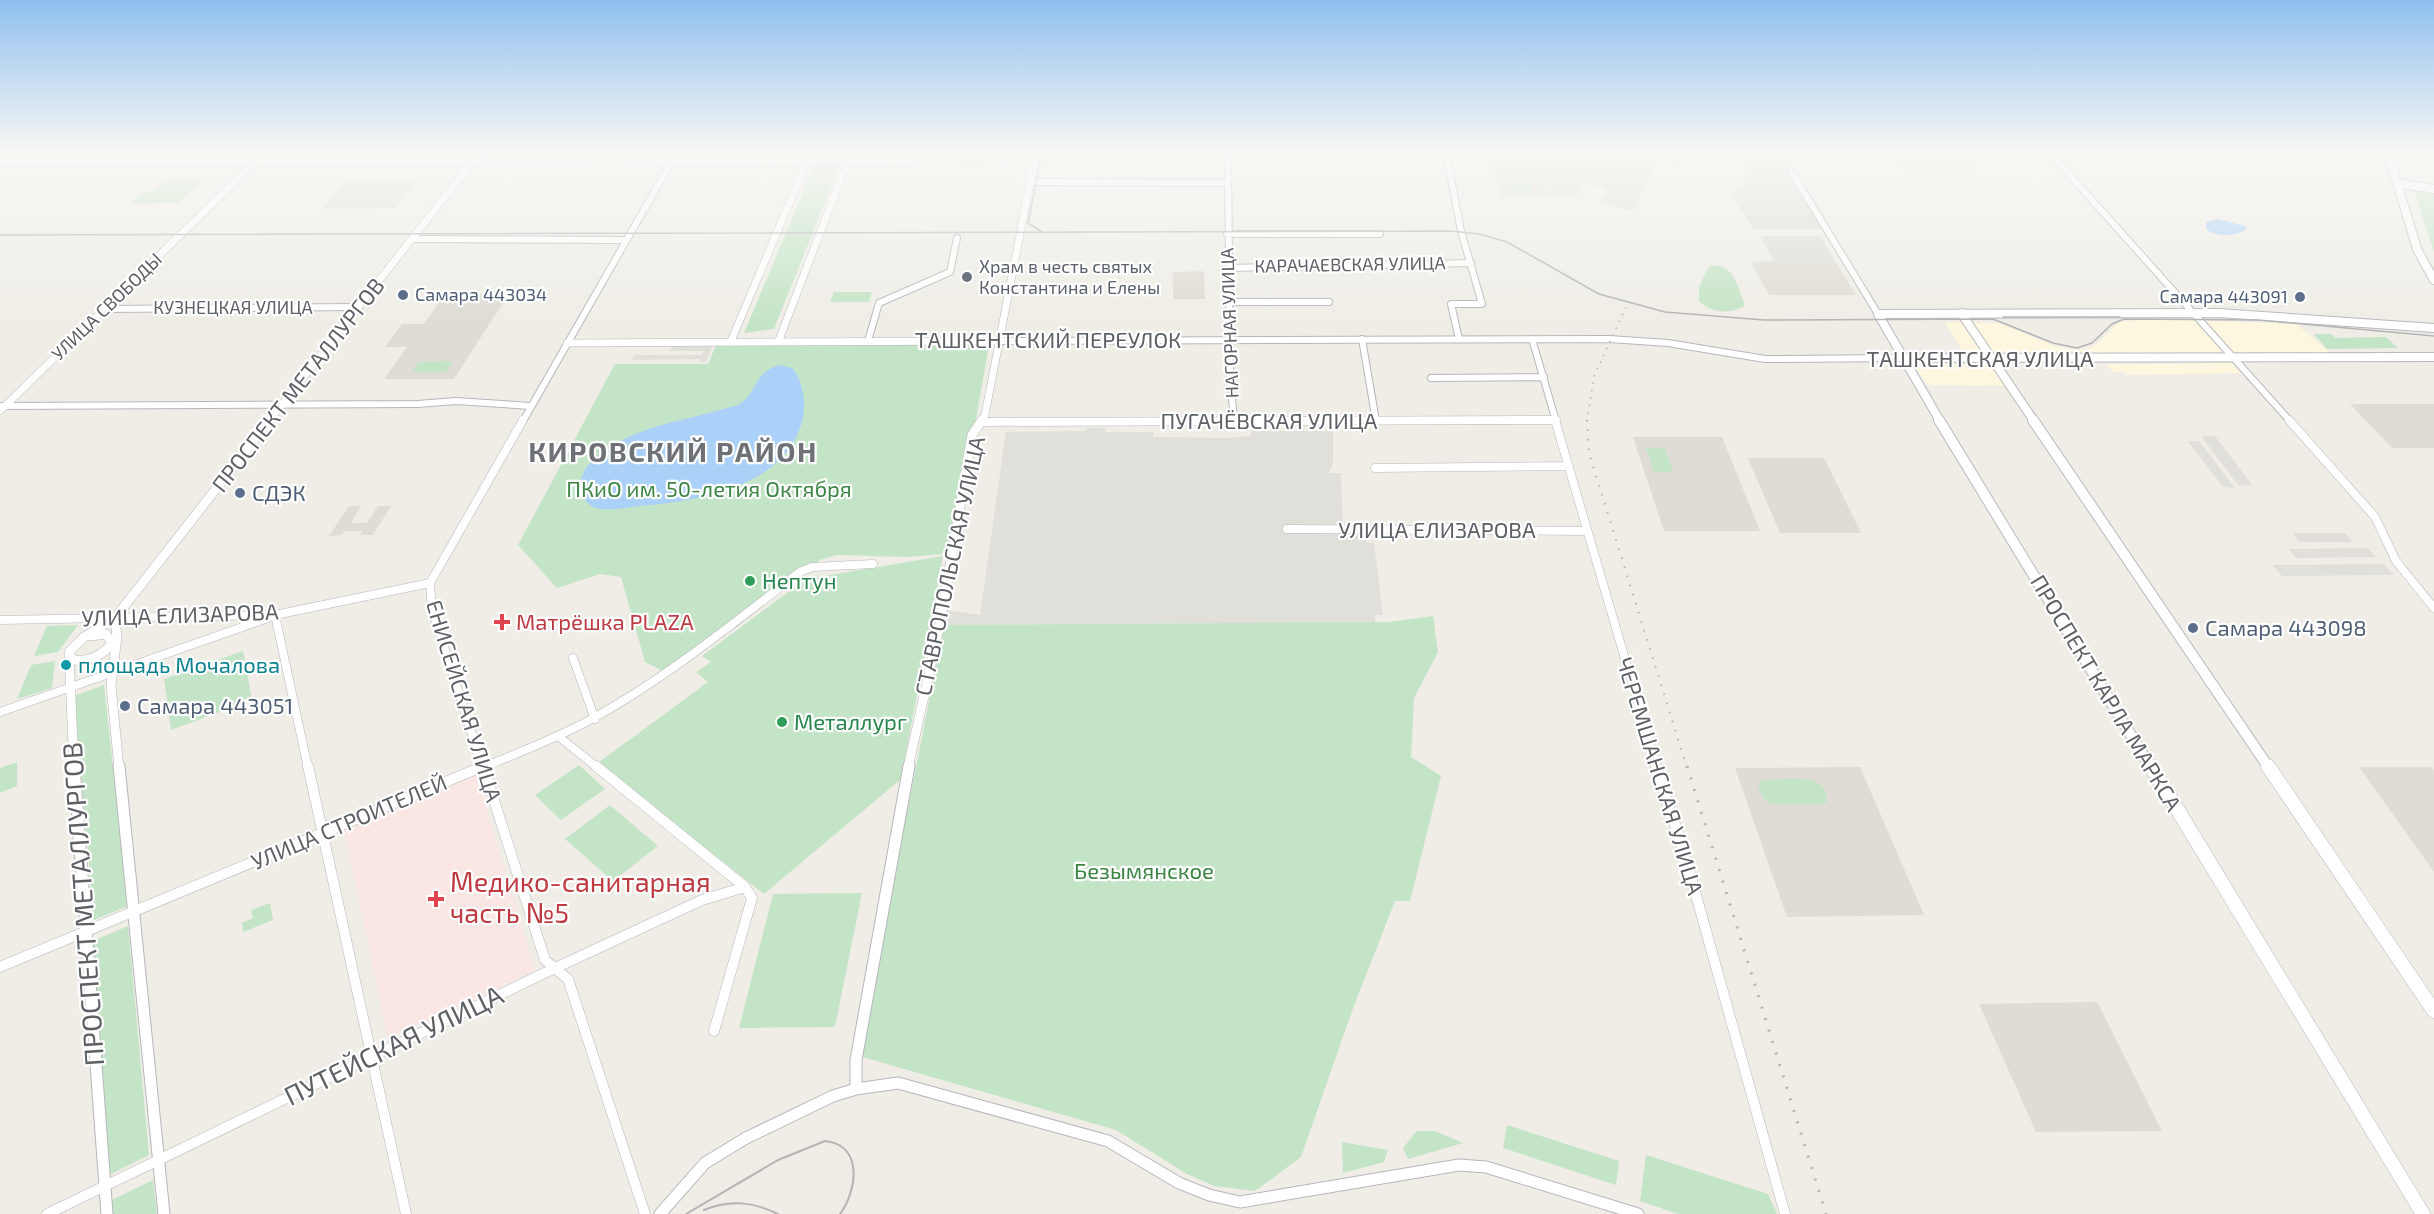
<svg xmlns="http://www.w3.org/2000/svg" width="2434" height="1214" viewBox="0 0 2434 1214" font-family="'Exo 2',sans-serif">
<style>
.commercial{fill:#fcf7de}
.industrial{fill:#e0dfda}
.education{fill:#dedcd4}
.medical{fill:#fae7e3}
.green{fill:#c4e4c7}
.water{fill:#abd1f9}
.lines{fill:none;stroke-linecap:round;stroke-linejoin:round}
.minor-far2-casing{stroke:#b6b7bb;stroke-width:8}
.minor-far1-casing{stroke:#b6b7bb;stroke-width:9}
.minor-casing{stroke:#b6b7bb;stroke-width:11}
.tertiary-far2-casing{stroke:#b6b7bb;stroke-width:8}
.tertiary-far1-casing{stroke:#b6b7bb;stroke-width:10}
.tertiary-casing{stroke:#b6b7bb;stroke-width:13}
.secondary-far2-casing{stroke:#b7b9be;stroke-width:10}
.secondary-far1-casing{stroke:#b7b9be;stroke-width:12}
.secondary-casing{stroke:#b7b9be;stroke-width:15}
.primary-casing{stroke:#e8cd65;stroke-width:10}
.minor-far2{stroke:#fff;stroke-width:6}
.minor-far1{stroke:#fff;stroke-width:8}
.minor{stroke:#fff;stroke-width:10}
.tertiary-far2{stroke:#fff;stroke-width:7}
.tertiary-far1{stroke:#fff;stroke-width:9}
.tertiary{stroke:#fff;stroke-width:11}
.secondary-far2{stroke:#fff;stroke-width:8}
.secondary-far1{stroke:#fff;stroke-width:10}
.secondary{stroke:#fff;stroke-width:14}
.primary{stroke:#f9f3b0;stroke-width:9}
.tram-far1{stroke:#b4b4b5;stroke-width:1.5}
.tram{stroke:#b4b4b5;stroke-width:2}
.rail-far2{stroke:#b4b4b5;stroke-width:1.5;stroke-dasharray:1.5 6;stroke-linecap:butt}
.rail-far1{stroke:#b4b4b5;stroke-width:2;stroke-dasharray:1.5 8;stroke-linecap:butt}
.rail{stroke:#b4b4b5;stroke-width:3;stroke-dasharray:2 10;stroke-linecap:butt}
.worship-dot{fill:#6b7280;stroke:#fff;stroke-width:2}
.service-dot{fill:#5c6f8a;stroke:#fff;stroke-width:2}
.leisure-dot{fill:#2e9e5b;stroke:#fff;stroke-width:2}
.health-dot{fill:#e0444e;stroke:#fff;stroke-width:2}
.culture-dot{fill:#0f9aa8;stroke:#fff;stroke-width:2}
.labels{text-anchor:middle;stroke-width:4.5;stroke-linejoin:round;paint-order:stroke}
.far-street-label{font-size:18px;fill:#5d6065;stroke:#fff}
.far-worship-label{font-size:18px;fill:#5b616d;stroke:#fff;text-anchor:start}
.far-service-label{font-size:18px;fill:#4e5e75;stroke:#fff;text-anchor:start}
.street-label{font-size:22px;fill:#5d6065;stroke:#fff}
.park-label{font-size:22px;fill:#3c8545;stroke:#fff}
.service-label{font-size:22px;fill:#4e5e75;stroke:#fff;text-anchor:start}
.leisure-label{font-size:22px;fill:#27864d;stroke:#fff;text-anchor:start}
.health-label{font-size:22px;fill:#be3a42;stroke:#fff;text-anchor:start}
.culture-label{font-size:22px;fill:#0d838f;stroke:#fff;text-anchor:start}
.near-health-label{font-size:27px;fill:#be3a42;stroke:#fff;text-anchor:start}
.near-street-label{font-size:27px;fill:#5d6065;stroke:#fff}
.district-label{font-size:28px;font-weight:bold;letter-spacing:1.5px;fill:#6e7277;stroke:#fff}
</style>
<rect width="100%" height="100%" fill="#efede6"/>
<path class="commercial" d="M2138,320H2198L2228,354L1966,356L1945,322L1999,323L2055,346L2076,350L2093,347L2119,322Z
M2206,321L2296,324L2331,353L2236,355Z
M2235,363L2243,373L2127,375L2124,372H2113L2107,364Z
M1914,365H1991L2005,386L1927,385Z"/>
<path class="industrial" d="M1666,152H1708L1697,165L1673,164Z
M1749,152H1780L1788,168L1771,167L1768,162L1752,161Z
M673,343H681L680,347L685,343H697L696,347L713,345L706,362H699L700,359L632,360L635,355H702L704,351H670Z
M1087,428H1105V432H1153V437L1228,438L1251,436V431H1333V463L1329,473H1341L1343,532H1365L1367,543H1374L1383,615H1375V622L944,625L947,610L980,615L1006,432L1086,431Z
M2201,436H2215L2253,486L2238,485Z
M2188,441H2199L2235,488L2223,487Z
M2292,533H2345L2353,542H2300Z
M2368,548L2376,557L2296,558L2289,549Z
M2384,564L2394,575L2282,576L2273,565Z"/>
<path class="education" d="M115,152H160L152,159H106Z
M1489,152H1644L1653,174L1632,211L1601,202L1606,189L1587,184L1578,185L1580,195L1548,194L1540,174L1547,196L1502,197Z
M1894,152H1960L1977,172L1909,173Z
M1747,160L1768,162L1771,167L1788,168L1825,229H1753L1731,194L1745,178Z
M416,181L395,208L322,209L345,182Z
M1760,236H1820L1856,295H1769L1751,262L1774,261Z
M1204,271L1205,299H1173V272Z
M445,294L508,295L454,379H384L407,347H385L402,324H424Z
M2350,404H2434V448H2392Z
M1633,437H1722L1760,531H1664Z
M1748,458H1824L1861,533H1780Z
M349,506H361L351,523H367L378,506H391L373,535H360L362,531H345L342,535L329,536Z
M1860,767L1924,915L1787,917L1735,768Z
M2359,767H2432L2434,771V872Z
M2097,1002L2162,1131L2036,1132L1979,1004Z"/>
<path class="medical" d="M476,774L535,970L388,1039L344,829Z"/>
<path class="green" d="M820,152H845L774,329L744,333Z
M1500,155H1523L1528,171L1521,172L1528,175L1532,191L1517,193L1511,190L1507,174L1513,171H1504Z
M169,178H205L180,202L130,204L143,192L154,191Z
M2413,188L2434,192V252Z
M1709,266C1734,262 1737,286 1745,305L1743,307C1728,314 1711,313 1699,301V287Z
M834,292H872L869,302H830Z
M2314,334H2332L2335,338L2386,337L2398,348L2327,349Z
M717,343L989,345L965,481L957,549L942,554L908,557L837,555L820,560L738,626L663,671L645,662L621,577L600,574L557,588L518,545L615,364H708Z
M453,361L446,372H412L418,362Z
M1646,448H1665L1673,472H1654Z
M943,556L901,779L764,894L598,763L708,682L696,672L711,662L702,656L806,579Z
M1433,616L1438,652L1414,698L1411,757L1441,776L1410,901H1395L1352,1011L1301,1157L1255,1191L1214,1186L1187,1174L1116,1130L859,1056L944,625L1389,622Z
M78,625L58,652L34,656L47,626Z
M243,651L252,700L171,730L164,679Z
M55,661L52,688L17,699L31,665Z
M104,685L128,906L94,920L74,696Z
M17,762V786L0,793V768Z
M579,765L605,789L561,820L535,795Z
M1762,780C1783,780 1828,770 1827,801L1824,804H1771L1763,798L1758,786Z
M610,805L658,846L613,881L565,839Z
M862,893L835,1027L739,1028L773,894Z
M270,903L273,920L243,932L242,923L253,918L251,910Z
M128,926L149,1155L109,1175L93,941Z
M1507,1125L1619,1161L1616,1185L1503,1148Z
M1417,1131H1435L1463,1143L1408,1159L1403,1148Z
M1342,1142L1388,1150L1384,1162L1343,1173Z
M1646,1155L1768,1194L1777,1214H1678L1640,1201Z
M153,1180L157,1214H109L108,1202Z"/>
<path class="water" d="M2218,219L2245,226L2246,229C2235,237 2217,237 2206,229V222Z
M779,365L792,368C804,381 807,408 801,425C781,488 697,501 640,506C627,507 604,513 591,506C586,502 583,497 581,491C576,463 612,444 633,435C666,421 703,416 738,405C760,392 750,375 779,365Z"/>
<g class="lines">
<defs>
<path id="minor-far2" d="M1228,152L1230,374L1234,421
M1446,152L1461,231L1482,304H1451L1459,339
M2049,152L2290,421
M0,162L913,161L978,158L983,161L1034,160
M1791,171L1878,314
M1030,182L1227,183
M1227,234H1380
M412,239L626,240
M1229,268L1471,263
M1230,302H1329
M107,309L359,307
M1362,339L1376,421
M1532,339L1556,421
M868,341L879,303L950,272L957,238
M999,341L1609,339L1668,343L1765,359L1904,358
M1431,378L1544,377
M0,406L418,404L456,401L531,406
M523,421L677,152
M1166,421L1556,420"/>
<path id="minor-far1" d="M1555,420L1657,768
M2289,420L2375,517L2396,561L2434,608
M982,422L1556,420
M1375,468L1569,466
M1287,529L1587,531
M275,615L308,768
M0,620L275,615L430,583
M573,658L595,719
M0,712L268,618
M558,736L598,768
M481,768C518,753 555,739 590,720C665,679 732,624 800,572L812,567L873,564
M483,768L432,610L430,583L523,420"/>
<path id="minor" d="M308,766L406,1214
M483,766L545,960L568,979L645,1214
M596,766L745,887L752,898L714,1031
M1656,766L1684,852L1785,1214
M0,967L484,766
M47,1214L555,968L702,900L745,887"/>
<path id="tertiary-far2" d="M779,340L851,152
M731,341L811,152
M567,343L999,341
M0,411L265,152
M269,421L480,152
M981,421L985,415L1036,152"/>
<path id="tertiary-far1" d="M115,618L117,637L111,685L119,768
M69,654L73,660C89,662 102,656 112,643L106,634L90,636
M74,768L69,652L84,637L115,618L270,420
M908,768L941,619L972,435L982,420"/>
<path id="tertiary" d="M74,766L107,1214
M119,766L164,1214
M856,1089V1060L909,766
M660,1214L705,1163L746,1138L833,1096L856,1089L898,1083L1108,1141L1179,1183L1209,1195L1240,1202L1459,1165L1486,1167L1638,1214"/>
<path id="secondary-far2" d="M2388,152L2417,249L2434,280
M2397,183L2434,189
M1961,313L2034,421
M1878,314L1940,421
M1878,314L2219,313L2434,328
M1904,358L2434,357"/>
<path id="secondary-far1" d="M1939,420L2151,768
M2033,420L2269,768"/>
<path id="secondary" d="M2151,766L2423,1214
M2268,766L2434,1011"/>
<path id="primary" d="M0,154L3,152"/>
</defs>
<use href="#minor-far2" class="minor-far2-casing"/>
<use href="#minor-far1" class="minor-far1-casing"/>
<use href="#minor" class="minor-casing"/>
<use href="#tertiary-far2" class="tertiary-far2-casing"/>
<use href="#tertiary-far1" class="tertiary-far1-casing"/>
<use href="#tertiary" class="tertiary-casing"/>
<use href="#secondary-far2" class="secondary-far2-casing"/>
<use href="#secondary-far1" class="secondary-far1-casing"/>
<use href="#secondary" class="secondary-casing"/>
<use href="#primary" class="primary-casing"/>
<use href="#minor-far2" class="minor-far2"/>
<use href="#minor-far1" class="minor-far1"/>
<use href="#minor" class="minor"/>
<use href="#tertiary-far2" class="tertiary-far2"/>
<use href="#tertiary-far1" class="tertiary-far1"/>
<use href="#tertiary" class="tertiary"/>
<use href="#secondary-far2" class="secondary-far2"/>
<use href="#secondary-far1" class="secondary-far1"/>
<use href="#secondary" class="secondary"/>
<use href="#primary" class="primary"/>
<path class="tram-far1" d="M1042,152L1028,223L1042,232
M0,235L1450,231L1479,234L1507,242L1599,294L1665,312L1764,320L1993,319L2053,343L2077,348L2092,343L2112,324L2124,319L2259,320L2434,336
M2003,317H2120"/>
<path class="tram" d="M704,1210C730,1199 753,1202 778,1214
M686,1214L778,1160L825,1141C864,1145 857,1191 840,1214"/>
<path class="rail-far2" d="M1587,421L1594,376L1627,305"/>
<path class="rail-far1" d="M1587,420L1589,453L1687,768"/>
<path class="rail" d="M1687,766L1826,1214"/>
</g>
<linearGradient id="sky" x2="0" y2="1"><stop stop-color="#8fc0ef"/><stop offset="0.47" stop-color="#f8f7f4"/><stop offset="1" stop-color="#f8f7f4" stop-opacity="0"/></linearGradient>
<rect width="2434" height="322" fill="url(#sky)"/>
<circle class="worship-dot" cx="967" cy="277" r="6"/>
<g class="service-dot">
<circle cx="403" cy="295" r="6"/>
<circle cx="2300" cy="297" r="6"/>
<circle cx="240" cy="493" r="6"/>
<circle cx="2193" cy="628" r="6"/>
<circle cx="125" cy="706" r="6"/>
</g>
<g class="leisure-dot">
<circle cx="750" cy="581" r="6"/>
<circle cx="782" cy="722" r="6"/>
</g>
<g class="health-dot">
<path d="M499 613h6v6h6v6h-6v6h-6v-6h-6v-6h6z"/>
<path d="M433 890h6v6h6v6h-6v6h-6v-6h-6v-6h6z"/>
</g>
<circle class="culture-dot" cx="66" cy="665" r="6"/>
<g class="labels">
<g class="far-street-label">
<text transform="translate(1350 265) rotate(-1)" y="6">КАРАЧАЕВСКАЯ УЛИЦА</text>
<text transform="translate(107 307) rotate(-44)" y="6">УЛИЦА СВОБОДЫ</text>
<text x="233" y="314">КУЗНЕЦКАЯ УЛИЦА</text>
<text transform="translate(1230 323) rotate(-92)" y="6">НАГОРНАЯ УЛИЦА</text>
</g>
<g class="far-worship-label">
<text x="979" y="273">Храм в честь святых<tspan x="979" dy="21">Константина и Елены</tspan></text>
</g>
<g class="far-service-label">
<text x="415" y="301">Самара 443034</text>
<text x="2288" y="303" text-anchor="end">Самара 443091</text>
</g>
<g class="street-label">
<text x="1048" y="348">ТАШКЕНТСКИЙ ПЕРЕУЛОК</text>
<text x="1980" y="367">ТАШКЕНТСКАЯ УЛИЦА</text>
<text transform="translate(298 385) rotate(-52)" y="8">ПРОСПЕКТ МЕТАЛЛУРГОВ</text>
<text x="1269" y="429">ПУГАЧЁВСКАЯ УЛИЦА</text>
<text x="1437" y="538">УЛИЦА ЕЛИЗАРОВА</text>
<text transform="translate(950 566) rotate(-78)" y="8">СТАВРОПОЛЬСКАЯ УЛИЦА</text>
<text transform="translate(180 615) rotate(-2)" y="8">УЛИЦА ЕЛИЗАРОВА</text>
<text transform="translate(2106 693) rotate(59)" y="8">ПРОСПЕКТ КАРЛА МАРКСА</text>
<text transform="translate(464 701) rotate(73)" y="8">ЕНИСЕЙСКАЯ УЛИЦА</text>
<text transform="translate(1660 776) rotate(73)" y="8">ЧЕРЕМШАНСКАЯ УЛИЦА</text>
<text transform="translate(349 822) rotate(-23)" y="8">УЛИЦА СТРОИТЕЛЕЙ</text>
</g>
<g class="park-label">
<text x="709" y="497">ПКиО им. 50-летия Октября</text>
<text x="1144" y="879">Безымянское</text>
</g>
<g class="service-label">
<text x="252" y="501">СДЭК</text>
<text x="2205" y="636">Самара 443098</text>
<text x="137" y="714">Самара 443051</text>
</g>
<g class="leisure-label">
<text x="762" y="589">Нептун</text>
<text x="794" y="730">Металлург</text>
</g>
<g class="health-label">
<text x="516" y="630">Матрёшка PLAZA</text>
</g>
<g class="culture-label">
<text x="78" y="673">площадь Мочалова</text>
</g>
<g class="near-health-label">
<text x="450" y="892">Медико-санитарная<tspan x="450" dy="31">часть №5</tspan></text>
</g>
<g class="near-street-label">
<text transform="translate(84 904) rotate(-94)" y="9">ПРОСПЕКТ МЕТАЛЛУРГОВ</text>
<text transform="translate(394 1046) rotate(-26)" y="9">ПУТЕЙСКАЯ УЛИЦА</text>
</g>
<g class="district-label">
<text x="673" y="462">КИРОВСКИЙ РАЙОН</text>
</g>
</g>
</svg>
